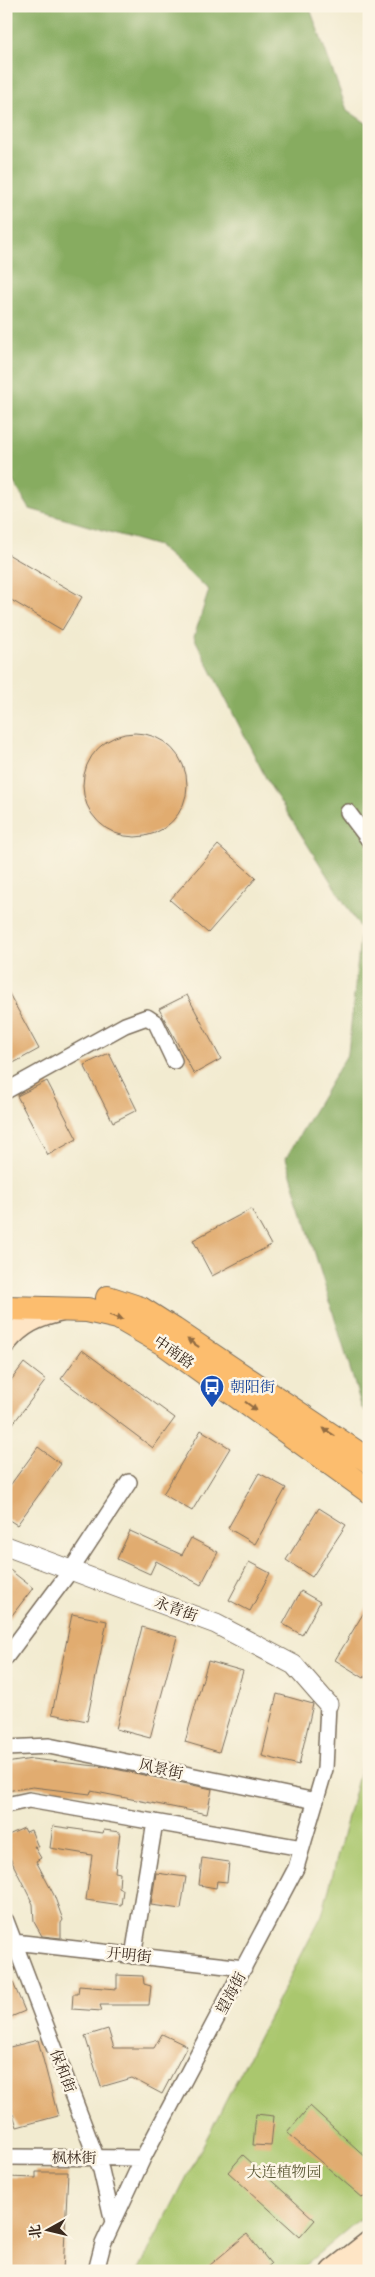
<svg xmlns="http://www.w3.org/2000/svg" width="375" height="2277" viewBox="0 0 375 2277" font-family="'IM FELL Great Primer','Noto Serif SC',serif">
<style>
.green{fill:#aac76e;stroke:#727846}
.forest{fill:#87ac61;stroke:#616b40}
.building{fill:#e1ac70}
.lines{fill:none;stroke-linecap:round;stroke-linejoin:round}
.minor-casing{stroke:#7b6e5c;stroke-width:18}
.tertiary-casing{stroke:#7b6e5c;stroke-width:21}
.secondary-casing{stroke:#7b6e5c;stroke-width:24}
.primary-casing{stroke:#7b6e5c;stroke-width:26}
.minor{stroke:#fff;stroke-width:15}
.tertiary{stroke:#fff;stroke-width:19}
.secondary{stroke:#fee5c5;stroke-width:21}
.primary{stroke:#fcbd6e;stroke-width:24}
.oneway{fill:#926c42}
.labels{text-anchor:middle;stroke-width:5;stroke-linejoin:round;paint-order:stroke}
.street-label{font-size:15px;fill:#3b2a1e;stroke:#fcf5e5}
.transit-label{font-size:15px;fill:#164399;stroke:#fcf5e5;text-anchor:start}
.park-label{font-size:15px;fill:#5c5936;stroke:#fcf5e5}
</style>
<rect width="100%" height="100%" fill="#fcf5e5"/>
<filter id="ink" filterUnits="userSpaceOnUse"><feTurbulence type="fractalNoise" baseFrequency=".02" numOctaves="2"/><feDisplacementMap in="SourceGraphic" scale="10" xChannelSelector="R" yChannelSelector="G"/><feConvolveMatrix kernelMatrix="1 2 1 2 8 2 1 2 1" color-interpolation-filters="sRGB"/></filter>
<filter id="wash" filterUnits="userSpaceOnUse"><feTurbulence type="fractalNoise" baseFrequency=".0096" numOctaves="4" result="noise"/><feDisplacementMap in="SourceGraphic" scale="20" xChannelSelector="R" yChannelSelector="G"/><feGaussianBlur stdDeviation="1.12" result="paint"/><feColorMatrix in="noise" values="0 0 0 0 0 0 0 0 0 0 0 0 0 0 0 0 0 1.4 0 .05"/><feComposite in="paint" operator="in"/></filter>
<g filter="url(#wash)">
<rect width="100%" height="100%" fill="#f2ebd0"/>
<path class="green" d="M369,1737V2211L298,2271H138L322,1915Z"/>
<path class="forest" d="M6,6H309L347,110L369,125V1414L362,1408L286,1158L348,1053L361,929L269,784L194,637L209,590L158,546L30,509L6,470Z"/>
<g id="blocks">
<path class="building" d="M6,553L82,597L62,630L6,597Z
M83 785a52 52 0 1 1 104 0a52 52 0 1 1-104 0Z
M218,845L256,878L208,933L170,900Z
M6,988L39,1049L6,1067Z
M187,995L221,1059L194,1074L159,1009Z
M109,1053L137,1110L113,1122L84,1065Z
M47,1081L77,1139L48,1155L17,1096Z
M251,1209L271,1245L212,1276L193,1240Z
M82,1350L175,1418L153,1448L61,1379Z
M24,1363L46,1380L6,1433V1387Z
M201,1430L230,1448L192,1511L163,1494Z
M38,1447L61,1464L17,1525L6,1518V1491Z
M259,1473L286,1488L255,1544L228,1528Z
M319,1508L346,1525L312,1577L286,1560Z
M130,1531L182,1555L191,1538L218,1552L201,1585L156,1561L150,1574L117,1559Z
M249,1562L270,1573L250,1611L229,1600Z
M6,1567L33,1588L6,1623Z
M301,1591L320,1602L302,1635L283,1624Z
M369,1604V1670L364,1678L335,1660Z
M72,1614L107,1621L87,1721L52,1714Z
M142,1627L177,1637L150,1738L116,1729Z
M208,1661L243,1671L219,1752L185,1742Z
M277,1694L313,1704L299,1765L262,1756Z
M32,1759L105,1767L212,1789L207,1814L91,1791L90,1794L33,1787L6,1791V1763Z
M53,1826L103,1833L104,1830L120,1832L115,1872L120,1873L119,1888L123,1890L121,1905L86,1900L92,1855L50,1848Z
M24,1828L26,1832L31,1830L38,1847L34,1846L41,1858L36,1861L54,1895L63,1920L61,1923V1938L42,1936L34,1922L33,1904L6,1850V1836Z
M202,1858L229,1862L227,1882L217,1881L216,1888L199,1885Z
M156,1873L186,1877L181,1909L151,1905Z
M6,1966L25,2011L6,2019Z
M117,1975L143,1976L144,1984L151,1986L149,2005H100L102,2011L72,2009L73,1994H78L79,1986L117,1989Z
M108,2029L114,2048H154L162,2034L187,2046L162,2094L132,2078L101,2087L85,2036Z
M38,2040L58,2116L17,2127L13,2114L6,2117V2048Z
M310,2106L369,2160V2191L363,2198L287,2133Z
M256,2114L274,2116L271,2146L253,2145Z
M243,2155L315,2220L300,2237L228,2172Z
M36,2172H68L63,2271H6V2177L36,2178Z
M247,2234L271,2264L263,2271H203Z"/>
</g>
</g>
<g filter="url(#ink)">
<use href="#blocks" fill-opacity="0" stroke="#7b6e5c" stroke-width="1"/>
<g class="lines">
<defs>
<path id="minor" d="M348,812L369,840
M6,1091L125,1025L147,1017L156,1023L174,1061
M6,1657L71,1570L129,1482
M6,1748L49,1746L316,1801
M6,1805L29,1800L302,1848
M6,1921L101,2170L113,2222
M14,1942L244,1968
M133,1956L155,1822
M6,2157L143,2158
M96,2271L103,2244L143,2158L296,1868L325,1769L328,1704"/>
<path id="tertiary" d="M6,1546L216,1624L294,1665L328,1704"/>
<path id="secondary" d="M6,1342C21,1324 37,1316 60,1311
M332,2271L369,2242
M359,2271L369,2263"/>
<path id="primary" d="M108,1298L141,1309L174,1330L369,1461
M6,1308L87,1310L118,1317L165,1344L369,1491"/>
</defs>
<use href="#minor" class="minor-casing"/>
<use href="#tertiary" class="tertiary-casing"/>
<use href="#secondary" class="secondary-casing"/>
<use href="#primary" class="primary-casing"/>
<use href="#minor" class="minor"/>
<use href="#tertiary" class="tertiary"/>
<use href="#secondary" class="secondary"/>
<use href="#primary" class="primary"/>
</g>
<defs><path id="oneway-solid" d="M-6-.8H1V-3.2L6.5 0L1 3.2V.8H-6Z" transform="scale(1.25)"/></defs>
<g class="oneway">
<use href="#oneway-solid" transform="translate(116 1317) rotate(18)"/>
<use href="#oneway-solid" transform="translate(193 1343) rotate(-146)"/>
<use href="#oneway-solid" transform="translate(251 1406) rotate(36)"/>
<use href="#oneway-solid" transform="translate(329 1432) rotate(-146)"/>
</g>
</g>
<defs>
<symbol id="bus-pin" viewBox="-11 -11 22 30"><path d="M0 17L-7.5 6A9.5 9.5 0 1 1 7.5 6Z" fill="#1a4fb4" stroke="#fcf5e5"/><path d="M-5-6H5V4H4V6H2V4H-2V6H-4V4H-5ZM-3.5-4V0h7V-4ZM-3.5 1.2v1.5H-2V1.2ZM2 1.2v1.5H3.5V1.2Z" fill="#fff"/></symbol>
</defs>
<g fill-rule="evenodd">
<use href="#bus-pin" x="198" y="1373" width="28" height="38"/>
</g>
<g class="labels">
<g class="street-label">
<text transform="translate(174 1352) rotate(35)" y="5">中南路</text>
<text transform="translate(176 1609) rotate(20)" y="5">永青街</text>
<text transform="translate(161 1769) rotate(12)" y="5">风景街</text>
<text transform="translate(129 1955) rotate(6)" y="5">开明街</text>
<text transform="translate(231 1993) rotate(-62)" y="5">望海街</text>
<text transform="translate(63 2071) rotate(69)" y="5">保和街</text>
<text x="74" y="2163">枫林街</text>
</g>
<g class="transit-label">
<text x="230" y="1392">朝阳街</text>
</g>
<g class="park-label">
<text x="284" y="2177">大连植物园</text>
</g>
</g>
<rect width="375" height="2277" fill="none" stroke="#fcf5e5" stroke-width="25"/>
<g transform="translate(48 2230) rotate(262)" stroke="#fcf5e5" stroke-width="4" paint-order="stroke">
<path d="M0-4L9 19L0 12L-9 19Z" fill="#3b2a1e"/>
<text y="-8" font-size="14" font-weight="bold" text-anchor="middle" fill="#3b2a1e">北</text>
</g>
</svg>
